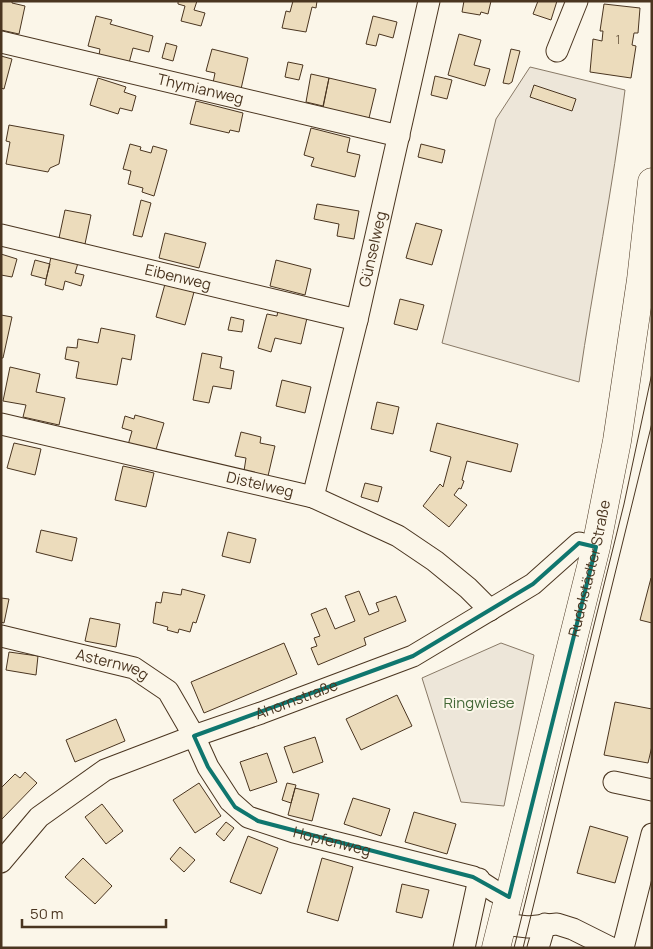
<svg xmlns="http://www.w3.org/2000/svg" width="653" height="949" viewBox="0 0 653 949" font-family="Manrope,sans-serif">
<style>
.green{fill:#ede6d9;stroke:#887966}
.building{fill:#ecdcbc;stroke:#4a3520}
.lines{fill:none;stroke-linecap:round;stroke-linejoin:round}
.minor-casing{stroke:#4a3520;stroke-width:23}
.major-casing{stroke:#4a3520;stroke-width:29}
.minor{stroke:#fbf6e9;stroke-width:21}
.major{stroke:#fbf6e9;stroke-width:28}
.tram{stroke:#4a3520;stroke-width:1}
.marked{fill:none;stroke:#0f766e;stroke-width:4;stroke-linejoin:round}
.labels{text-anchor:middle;stroke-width:4;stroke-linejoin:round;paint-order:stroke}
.number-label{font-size:12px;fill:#725f47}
.street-label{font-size:15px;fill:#4a3520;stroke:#fbf6e9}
.park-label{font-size:15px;fill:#436837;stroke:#fbf6e9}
</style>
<rect width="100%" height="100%" fill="#fbf6e9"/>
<path class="green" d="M530,67L625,90C613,188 593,285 579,382L442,343L496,119Z
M501,643L534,655L504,806L461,802L422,678Z"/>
<path class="building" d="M1,1H12V3L25,6L19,34L1,30Z
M178,1H197L194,10L205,13L201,26L181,21L185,6L178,4Z
M293,1H317L316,8L312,7L306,32L282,28L286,11L290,12Z
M464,1H491L488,14L481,12L480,15L462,12Z
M538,1H557L551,20L533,14Z
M604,4L640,8L638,33H634L632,45L636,46L631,78L590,72L593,39L602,41L603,31H600Z
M96,16L112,20L110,24L153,36L149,52L133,48L129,63L99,55L100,49L88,46Z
M373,16L397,22L393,38L379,34L376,46L366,44Z
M459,34L481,40L474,65L490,69L485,86L448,75Z
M166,43L177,46L173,61L162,58Z
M212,49L248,58L241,89L213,83L215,73L206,71Z
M511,49L520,51L512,82L509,84L503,83Z
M1,56L12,59L4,89L1,88Z
M288,62L303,65L299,80L285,77Z
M311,74L329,78L323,106L306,102Z
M435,76L452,80L447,99L431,95Z
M98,78L126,87L124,92L136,96L132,111L120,108L118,114L90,105Z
M329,78L376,89L369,118L323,108Z
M534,85L576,99L572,111L530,97Z
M196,101L243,113L239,132L230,130L229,133L190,124Z
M9,125L64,135L59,164L50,168L48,172L6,164L10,142L6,141Z
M311,128L350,138L347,152L360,155L355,177L311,166L314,158L304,155Z
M130,144L141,147L140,150L151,153L153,146L167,150L154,196L142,192L143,188L128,184L131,171L123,169Z
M421,144L445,150L442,163L418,157Z
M141,200L151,203L142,237L133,235Z
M317,204L359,211L354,239L337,236L339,224L314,219Z
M65,210L91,215L85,244L59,238Z
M416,223L442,230L432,265L406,258Z
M165,233L206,243L199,268L159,258Z
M1,254L17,259L12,277L1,275Z
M51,257L78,263L75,273L84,275L81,286L65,281L63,290L45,285Z
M35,260L50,264L46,279L31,275Z
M276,260L311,269L305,295L270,286Z
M165,284L194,292L185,325L156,317Z
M400,299L424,305L417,330L394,324Z
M278,310L307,318L301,344L275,338L271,352L258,348L267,314L277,316Z
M1,315L12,317L3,358H1Z
M231,317L244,320L242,332L228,330Z
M101,328L135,335L131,360L122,358L117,385L76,378L79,362L65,359L67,347L77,348L78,339L98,343Z
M202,353L222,357L220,368L234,371L231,389L213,386L209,403L193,400Z
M10,367L40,374L36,392L65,398L59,425L23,417L26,405L3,401Z
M282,380L311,387L305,413L276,406Z
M377,402L399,407L393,434L371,429Z
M135,415L164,423L155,453L128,445L132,431L122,428L125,416L134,419Z
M437,423L518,444L511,472L467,461L462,480L464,481L461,489L459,488L454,495L467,505L449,527L423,506L440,484L443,487L451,457L430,451Z
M241,432L261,437L260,443L275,446L268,476L244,471L246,458L235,456Z
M14,443L41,449L35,475L7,468Z
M123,466L154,473L146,507L115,500Z
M365,483L382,487L378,502L361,497Z
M41,530L77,538L72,561L36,552Z
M228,532L256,539L250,563L222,556Z
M651,578L652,579V623L640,620Z
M182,589L205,595L196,623L193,622L190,632L179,629L178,633L167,630L168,627L153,623L156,602L161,603L163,592L181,595Z
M359,591L369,615L379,611L376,603L396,596L406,621L364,638L366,645L318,665L311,648L317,646L314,638L320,636L311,614L326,608L335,629L355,621L345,596Z
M1,598L9,599L4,623L1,622Z
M90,618L120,624L116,647L85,641Z
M284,643L297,674L204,713L191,682Z
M9,652L38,656L36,675L6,670Z
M397,695L412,726L361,750L346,719Z
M615,702L652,709V746L648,763L604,755Z
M116,719L125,741L75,762L66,740Z
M315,737L323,762L293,773L284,747Z
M267,753L277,782L250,791L240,762Z
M25,772L37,783L1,820V788L15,774L20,778Z
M199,783L221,816L195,833L173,800Z
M287,783L296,785L291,803L282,800Z
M295,788L319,794L312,821L288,815Z
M353,798L390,809L381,836L344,824Z
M102,804L123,831L106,844L85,817Z
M414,812L456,824L447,854L405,842Z
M226,822L234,828L224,841L216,834Z
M590,826L628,837L615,883L577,873Z
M248,836L278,848L261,894L230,882Z
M180,847L195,860L184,872L170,859Z
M83,858L112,886L95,904L65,877Z
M322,858L353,867L338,921L307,912Z
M402,884L429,890L422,918L396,912Z"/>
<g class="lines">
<defs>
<g id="minor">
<path id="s1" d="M1,42L399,136"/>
<path d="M557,51L577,1"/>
<path id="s2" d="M1,235L357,320"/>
<path id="s3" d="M1,424L313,497L398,536L435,561L468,588L490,610"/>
<path id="s4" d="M313,497L357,320L429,1"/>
<path id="s5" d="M1,636L134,668L168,691L194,736L208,767L230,801L248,817L294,832L473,877L496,892L509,897"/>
<path d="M614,782L652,790"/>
<path id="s6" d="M1,862L39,817L105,770L194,736L261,713L413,656L533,584L579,543L596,547"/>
<path d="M502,924L528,927L557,924L573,929L611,948"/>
<path d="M464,948L479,879"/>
<path d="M538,948L545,924"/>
<path d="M623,948L652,834"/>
</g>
<g id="major">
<path id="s7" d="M496,948L596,547L617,441L641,280L652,182"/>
</g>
</defs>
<use href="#minor" class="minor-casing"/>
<use href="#major" class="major-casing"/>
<use href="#minor" class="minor"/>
<use href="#major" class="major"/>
<path class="tram" d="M514,948L624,504L652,373
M523,948L652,423"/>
</g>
<path class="marked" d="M579,543L596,547L509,897L473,877L258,821L235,807L208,767L194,736L413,656L533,584Z"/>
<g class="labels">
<g class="number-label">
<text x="618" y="44">1</text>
</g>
<g class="street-label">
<text dy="5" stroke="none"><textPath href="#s1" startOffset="205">Thymianweg</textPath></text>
<text dy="5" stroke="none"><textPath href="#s4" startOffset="255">Günselweg</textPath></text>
<text dy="5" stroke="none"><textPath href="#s2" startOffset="182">Eibenweg</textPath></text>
<text dy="5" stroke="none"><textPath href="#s3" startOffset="266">Distelweg</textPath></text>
<text dy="5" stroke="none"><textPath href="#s7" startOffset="391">Rudolstädter Straße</textPath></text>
<text dy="5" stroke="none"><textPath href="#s5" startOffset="115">Asternweg</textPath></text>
<text dy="5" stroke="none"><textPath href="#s6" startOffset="344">Ahornstraße</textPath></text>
<text dy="5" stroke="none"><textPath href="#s5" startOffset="416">Hopfenweg</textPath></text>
</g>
<g class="park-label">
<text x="479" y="708">Ringwiese</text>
</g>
</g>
<rect width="653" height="949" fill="none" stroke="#4a3520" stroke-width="5"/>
<path d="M22 919v8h144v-8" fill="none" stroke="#4a3520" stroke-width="2.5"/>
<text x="30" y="919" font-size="15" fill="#4a3520" stroke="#fbf6e9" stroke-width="4" paint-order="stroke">50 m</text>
</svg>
